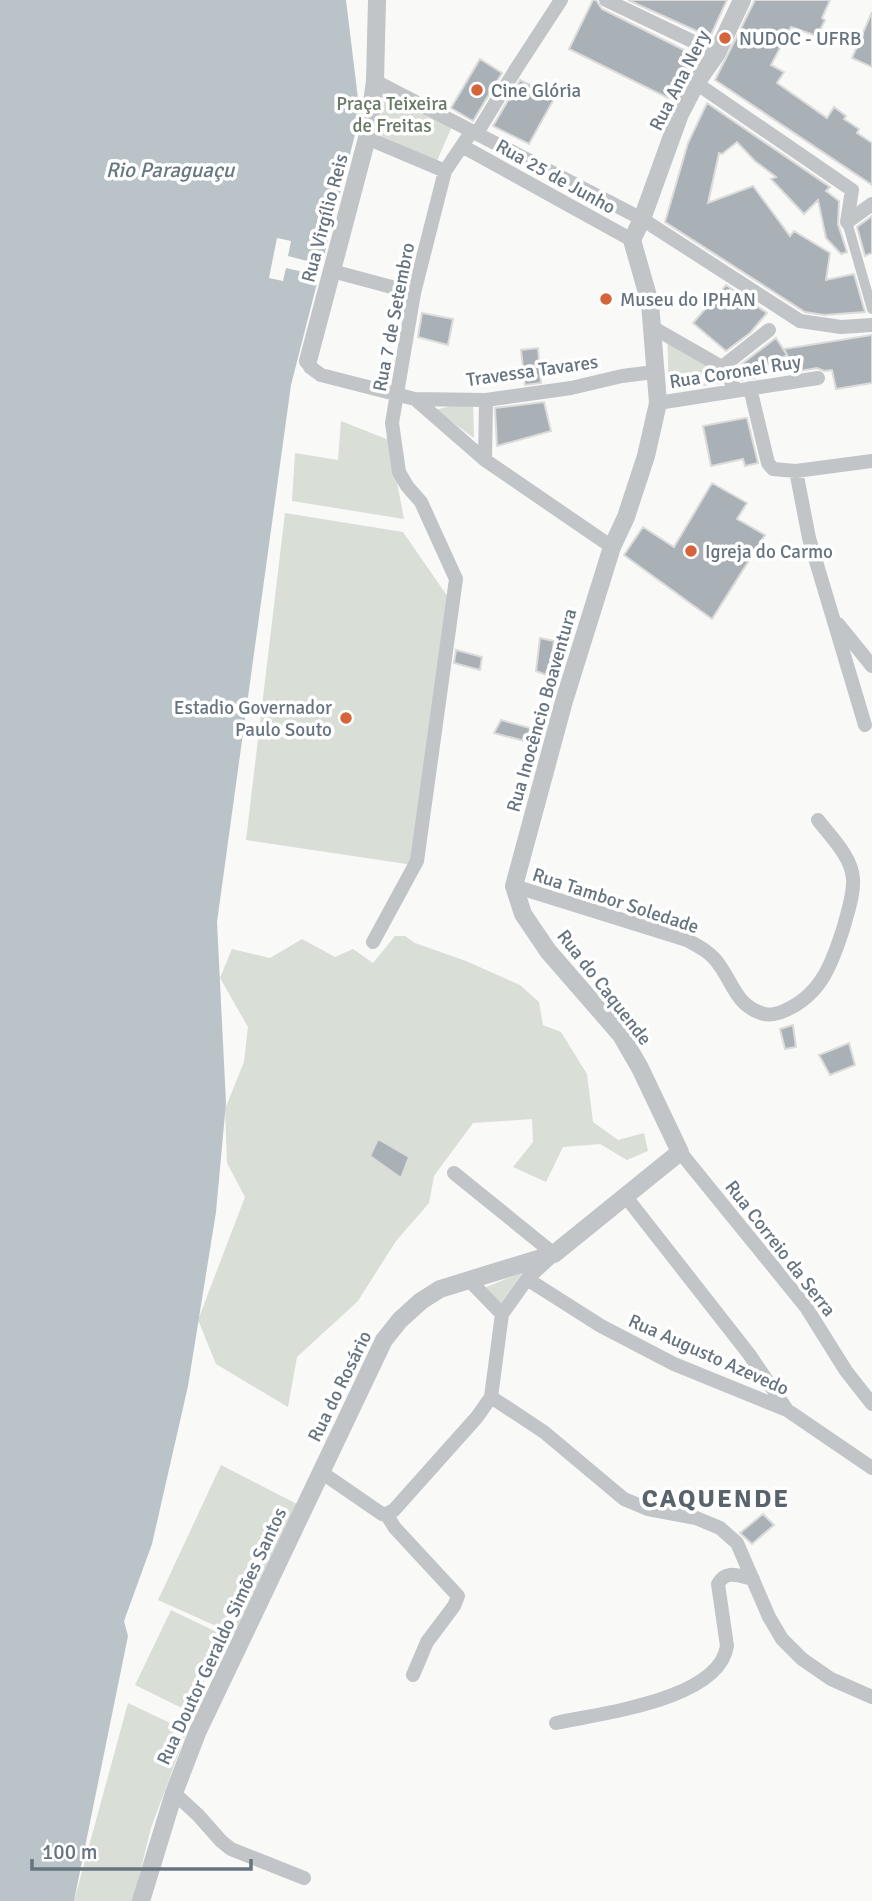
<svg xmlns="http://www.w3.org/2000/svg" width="872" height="1901" viewBox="0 0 872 1901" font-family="Signika,sans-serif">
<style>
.green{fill:#d9ded7}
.water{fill:#bac4c8}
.pier{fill:#f9f9f8}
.building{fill:#a9b0b6;stroke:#dbdbda;stroke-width:2}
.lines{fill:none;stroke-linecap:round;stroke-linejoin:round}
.pedestrian{stroke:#c1c5c8;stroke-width:10}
.minor{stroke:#c1c5c8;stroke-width:14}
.tertiary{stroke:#c1c5c8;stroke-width:18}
.poi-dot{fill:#d6643b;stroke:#fff;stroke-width:2.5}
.labels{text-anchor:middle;stroke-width:7;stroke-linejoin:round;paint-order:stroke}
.poi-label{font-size:19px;fill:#667480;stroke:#fff;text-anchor:start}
.street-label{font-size:19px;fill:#667480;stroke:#fff}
.park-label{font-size:19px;fill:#687965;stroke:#fff}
.water-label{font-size:21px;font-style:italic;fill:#677981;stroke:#fff}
.district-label{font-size:26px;font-weight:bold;letter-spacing:2px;fill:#58636c;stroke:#fff}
</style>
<rect width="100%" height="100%" fill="#f9f9f8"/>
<path class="green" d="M371,76L455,119L437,161L361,127Z
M667,330L730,382L669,391Z
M473,400L474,438L435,410Z
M341,421L389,440L404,519L292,501L295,453L338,460Z
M285,513L403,532L448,597L413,865L246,840Z
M395,936H405L415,943L466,961L520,985L539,1002L543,1025L561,1032L587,1074L593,1122L618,1140L644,1133L648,1151L627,1160L600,1144L563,1147L546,1182L513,1167L533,1142L532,1119L473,1123L434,1176L429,1203L396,1241L358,1301L297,1357L288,1407L216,1364L198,1320L245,1197L227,1163L225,1109L244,1062L248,1027L220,978L232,949L270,958L302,939L335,957L353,949L373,963Z
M523,1272L501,1303L484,1288Z
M221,1465L297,1504L236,1635L158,1600Z
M171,1610L225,1636L190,1712L135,1685Z
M128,1703L187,1731L151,1828L133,1901H74Z"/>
<path class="water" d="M0,0H346L360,115L291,385L217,922L226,1103L216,1212L188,1386L152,1544L124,1621L128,1636L74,1901H0Z"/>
<path class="pier" d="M277,238L291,241L288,256L315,263L316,257L326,259L320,283L311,281L312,274L286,268L283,281L269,278Z"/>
<path class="building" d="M593,0H596L602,9L694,55L672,100L569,49Z
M628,0H727L710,37Z
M755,0H830L822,18L825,20L817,36L791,27L771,65L784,72L777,83L827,118L834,107L846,116L844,119L859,129L857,133L872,143V185L715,80Z
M872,12V67L852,58Z
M480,59L502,73L473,121L451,108Z
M520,80L555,97L529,144L493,126Z
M707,103L830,187L826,191L839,201L838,224L847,252L841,254L826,238L818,200L804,214L771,179L776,177L755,161L737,142L722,154L719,153L708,203L753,186L790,236L794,231L830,253L826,280L854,274L865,312L824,315L805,312L665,222L688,143Z
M872,216V253L865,256L857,227Z
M726,285L767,313L750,333L726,351L693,323Z
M422,313L453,319L448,345L418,337Z
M872,335V383L836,389L832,370L824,371L817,368L794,372L787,355L766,366L769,370L755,378L741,380L735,369L776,338L787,355L784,349Z
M538,348L541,383L525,385L521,350Z
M544,402L551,431L497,446L495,408Z
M745,418H747L758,463L745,466L743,459L711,466L703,426Z
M712,483L747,503L737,519L765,535L712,619L624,555L643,527L674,547Z
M540,638L554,641L551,663L558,665L554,678L536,671Z
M456,650L482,657L480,670L454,663Z
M501,720L544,732L540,745L494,733Z
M793,1025L796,1047L785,1049L780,1029Z
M849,1043L855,1065L830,1075L819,1055Z
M378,1139L409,1157L401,1178L370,1156Z
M763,1514L774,1525L752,1544L740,1533Z"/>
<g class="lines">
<path class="pedestrian" d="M847,222L872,309"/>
<path class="minor" d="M606,0L717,53
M375,81L642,219L800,321L841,327L872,325
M696,83L852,190L847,222
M477,133L516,69L561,0
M367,138L445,171
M462,146L632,240
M847,222L872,204
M332,271L414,293
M652,327L722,367L736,390
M308,361L310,367L321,375L415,399L486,400L571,388L622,376L654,372
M722,367L769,330
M750,388L768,463L773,469L796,471L872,461
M415,399L485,460L612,547
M658,403L818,378
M485,460L486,400
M796,471L809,538L865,725
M838,624L872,666
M514,886L687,940C700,947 712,953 720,966C733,984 737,1005 761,1013C768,1016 779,1014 786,1010C822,994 833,961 844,926C848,911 854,894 853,879C852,857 831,837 818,820
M373,942L417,861L456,579L421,502L407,486L399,472L392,423L414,293L445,171L472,131
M680,1152L806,1307L846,1371L872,1404
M454,1173L554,1254L527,1279L502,1314L469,1280
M626,1197L749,1354L787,1410
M527,1279L601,1326L674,1364L787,1410L872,1468
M491,1397L544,1432L624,1499L648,1509L696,1518L720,1528L737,1543L769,1617L782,1639L802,1659L831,1679L872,1697
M321,1472L382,1514H386L394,1510L477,1417L491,1397L502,1314
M386,1514L395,1528L458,1596L454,1606L427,1642L413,1675
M556,1723C601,1713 719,1700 727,1646L718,1584C726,1569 739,1576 753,1579
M174,1793L198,1815L221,1841L231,1849L304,1878"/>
<path class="tertiary" d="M308,361L367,138L375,81L377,0
M141,1901L174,1793L197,1733L384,1340L400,1320L421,1301L440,1289L554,1254L680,1152L640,1068L621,1035L548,951L523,914L514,886L564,701L612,547L626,517L646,456L658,403L650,303L632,240L642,219L680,114L696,83L717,53L742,0"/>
</g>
<g class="poi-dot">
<circle cx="725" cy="38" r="7"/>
<circle cx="477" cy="90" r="7"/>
<circle cx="606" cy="299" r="7"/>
<circle cx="691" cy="551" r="7"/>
<circle cx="346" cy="718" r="7"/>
</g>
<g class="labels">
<g class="poi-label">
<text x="739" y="45">NUDOC - UFRB</text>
<text x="491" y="97">Cine Glória</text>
<text x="620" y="306">Museu do IPHAN</text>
<text x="705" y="558">Igreja do Carmo</text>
<text x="332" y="714" text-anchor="end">Estadio Governador<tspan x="332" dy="22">Paulo Souto</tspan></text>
</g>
<g class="street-label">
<text transform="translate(679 80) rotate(-63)" y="7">Rua Ana Nery</text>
<text transform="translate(556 176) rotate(29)" y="7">Rua 25 de Junho</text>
<text transform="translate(324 218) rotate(-75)" y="7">Rua Virgílio Reis</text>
<text transform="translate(393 317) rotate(-79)" y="7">Rua 7 de Setembro</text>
<text transform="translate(532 370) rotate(-8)" y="7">Travessa Tavares</text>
<text transform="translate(735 371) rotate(-9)" y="7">Rua Coronel Ruy</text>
<text transform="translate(541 710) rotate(-74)" y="7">Rua Inocêncio Boaventura</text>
<text transform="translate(616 900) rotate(18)" y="7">Rua Tambor Soledade</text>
<text transform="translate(605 987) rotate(52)" y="7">Rua do Caquende</text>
<text transform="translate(781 1248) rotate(52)" y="7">Rua Correio da Serra</text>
<text transform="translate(709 1354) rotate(24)" y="7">Rua Augusto Azevedo</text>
<text transform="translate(339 1386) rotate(-64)" y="7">Rua do Rosário</text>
<text transform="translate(221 1636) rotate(-65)" y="7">Rua Doutor Geraldo Simões Santos</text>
</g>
<g class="park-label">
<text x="392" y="110">Praça Teixeira<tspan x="392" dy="22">de Freitas</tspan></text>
</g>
<g class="water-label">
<text x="170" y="177">Rio Paraguaçu</text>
</g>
<g class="district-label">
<text x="716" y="1507">CAQUENDE</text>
</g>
</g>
<path d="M32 1859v10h219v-10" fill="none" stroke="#667480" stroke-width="3.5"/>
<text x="42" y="1859" font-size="21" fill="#667480" stroke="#ffffff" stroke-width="5" paint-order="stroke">100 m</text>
</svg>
